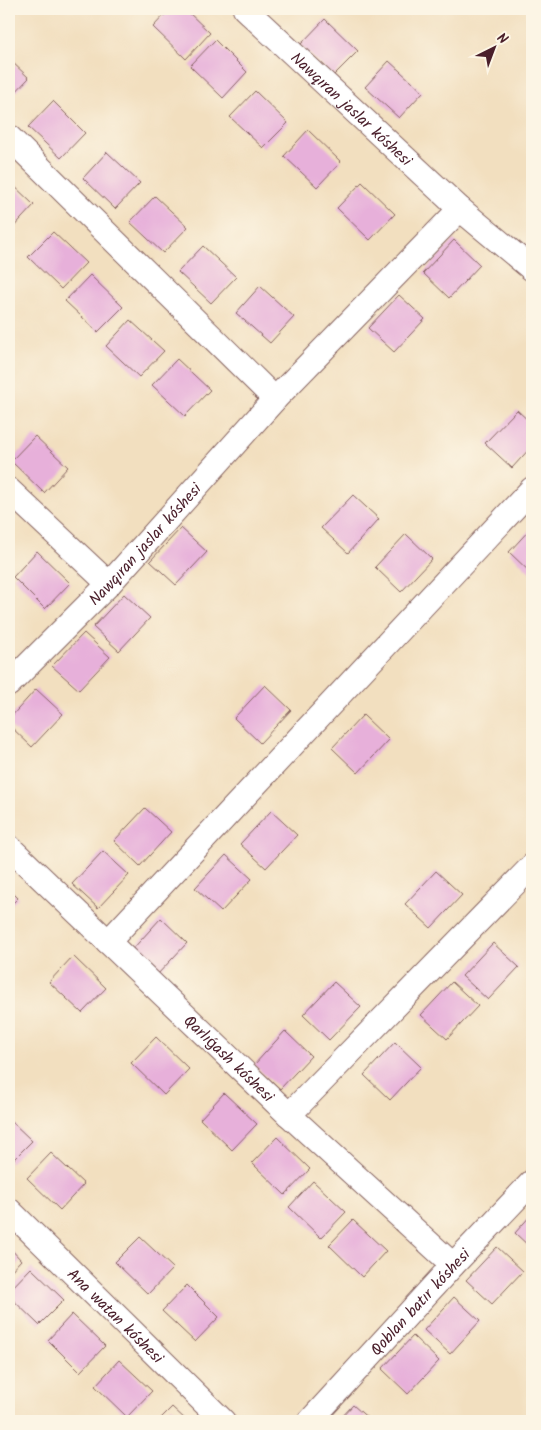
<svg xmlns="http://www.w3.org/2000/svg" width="541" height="1430" viewBox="0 0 541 1430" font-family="Kalam,sans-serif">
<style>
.building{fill:#e7b0da}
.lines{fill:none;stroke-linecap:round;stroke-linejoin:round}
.minor-casing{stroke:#85625f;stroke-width:26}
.minor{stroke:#fff;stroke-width:24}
.labels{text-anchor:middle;stroke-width:5;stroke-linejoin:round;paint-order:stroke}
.street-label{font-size:16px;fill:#4a1f2b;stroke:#fcf5e5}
</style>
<rect width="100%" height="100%" fill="#fcf5e5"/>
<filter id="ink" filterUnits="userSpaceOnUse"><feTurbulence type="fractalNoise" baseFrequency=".02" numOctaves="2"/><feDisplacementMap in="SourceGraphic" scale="10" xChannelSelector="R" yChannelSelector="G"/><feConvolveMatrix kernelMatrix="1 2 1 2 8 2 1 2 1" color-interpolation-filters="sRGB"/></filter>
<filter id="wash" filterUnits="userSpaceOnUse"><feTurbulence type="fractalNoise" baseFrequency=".0096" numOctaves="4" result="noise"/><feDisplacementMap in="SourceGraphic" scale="20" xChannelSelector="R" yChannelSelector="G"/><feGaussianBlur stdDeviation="1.12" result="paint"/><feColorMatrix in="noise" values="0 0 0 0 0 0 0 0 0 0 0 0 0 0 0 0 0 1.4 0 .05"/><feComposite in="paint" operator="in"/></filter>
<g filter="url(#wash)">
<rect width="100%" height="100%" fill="#f2dfbf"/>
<g id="blocks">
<path class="building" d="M170,9H185L210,33L186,59L153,27Z
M325,19L358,51L333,76L300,45Z
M215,40L247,72L223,98L190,66Z
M9,59L29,78L9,99Z
M389,61L423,92L399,118L365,87Z
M255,91L288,123L263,148L230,117Z
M53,101L85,133L61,158L28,127Z
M308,130L341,162L317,187L284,156Z
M107,152L140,183L115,209L83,178Z
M9,181L34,205L9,232Z
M362,182L395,214L370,240L337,208Z
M155,196L188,227L163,253L130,222Z
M53,232L86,263L61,289L28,257Z
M454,240L480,265L449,298L423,273Z
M203,246L236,277L211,303L178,272Z
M90,275L123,307L98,332L65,301Z
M260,286L294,317L270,343L236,313Z
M399,295L425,319L394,352L368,328Z
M130,320L164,351L139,377L106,346Z
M177,359L210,390L185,416L152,385Z
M517,410L532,424V446L512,468L485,443Z
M35,436L68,467L44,493L11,461Z
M353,495L379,519L348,553L321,528Z
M532,527V574L509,552Z
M181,528L207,552L176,585L150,561Z
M406,534L432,559L401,592L375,567Z
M37,551L70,583L45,609L13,577Z
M124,594L150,618L119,651L93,627Z
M84,633L110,657L79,690L52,666Z
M265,685L291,710L260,743L234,718Z
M36,689L63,714L32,747L9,725V719Z
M363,715L389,740L358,773L332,748Z
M145,808L171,832L140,866L114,841Z
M271,811L297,835L266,868L240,844Z
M103,851L129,875L98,908L72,884Z
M226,855L252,879L221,912L195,888Z
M436,871L462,895L431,928L405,904Z
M9,889L18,898L9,907Z
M161,918L187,943L156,976L130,952Z
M493,943L519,967L488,1000L462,976Z
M73,956L106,988L82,1013L49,982Z
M334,982L361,1007L329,1040L303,1015Z
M452,982L478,1006L447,1039L421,1015Z
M285,1031L311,1056L280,1089L254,1065Z
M156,1037L189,1069L164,1095L131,1063Z
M395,1042L421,1067L390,1100L364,1075Z
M224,1093L257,1124L232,1150L200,1119Z
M9,1119L32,1141L9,1164Z
M277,1137L310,1169L285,1195L252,1163Z
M51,1153L84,1184L60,1210L27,1178Z
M313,1181L346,1212L321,1238L289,1207Z
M532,1214V1249L515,1233Z
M353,1220L386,1251L362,1277L329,1245Z
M140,1237L173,1268L148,1294L115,1262Z
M9,1247L21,1260L9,1273Z
M497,1247L523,1271L492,1304L466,1280Z
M31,1268L64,1300L39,1325L9,1296V1291Z
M187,1285L219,1317L195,1342L162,1311Z
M454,1297L480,1321L450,1354L424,1330Z
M72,1314L105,1346L80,1372L48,1340Z
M413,1336L439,1361L408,1394L382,1369Z
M119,1360L152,1391L127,1417L95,1386Z
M353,1405L371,1421H338Z
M172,1407L187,1421H158Z"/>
</g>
</g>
<g filter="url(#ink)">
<use href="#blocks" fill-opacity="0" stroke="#85625f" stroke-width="1"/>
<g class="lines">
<defs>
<g id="minor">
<path id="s1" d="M245,9L460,209L532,269"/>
<path d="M9,137L275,399"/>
<path d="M9,490L109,584"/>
<path id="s2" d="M9,684L109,584L275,399L460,209"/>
<path id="s3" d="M9,847L289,1115L453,1265"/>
<path d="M108,942L532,489"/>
<path d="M289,1115L532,866"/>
<path id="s4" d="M9,1210L223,1421"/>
<path id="s5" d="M310,1421L453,1265L532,1182"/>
</g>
</defs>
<use href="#minor" class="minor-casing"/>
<use href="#minor" class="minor"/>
</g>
</g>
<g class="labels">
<g class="street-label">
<text dy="6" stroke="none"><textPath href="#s1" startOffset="146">Nawqıran jaslar kóshesi</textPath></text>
<text dy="6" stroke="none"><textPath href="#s2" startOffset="195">Nawqıran jaslar kóshesi</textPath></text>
<text dy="6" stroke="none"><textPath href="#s3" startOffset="305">Qarlıǵash kóshesi</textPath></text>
<text dy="6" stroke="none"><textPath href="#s5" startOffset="162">Qoblan batır kóshesi</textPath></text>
<text dy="6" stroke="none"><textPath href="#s4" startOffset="150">Ana watan kóshesi</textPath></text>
</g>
</g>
<rect width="541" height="1430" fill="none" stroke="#fcf5e5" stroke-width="30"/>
<g transform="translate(494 48) rotate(42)" stroke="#fcf5e5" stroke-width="4" paint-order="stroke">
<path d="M0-4L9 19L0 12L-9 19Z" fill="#4a1f2b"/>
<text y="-8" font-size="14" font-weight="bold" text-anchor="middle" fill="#4a1f2b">N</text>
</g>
</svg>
